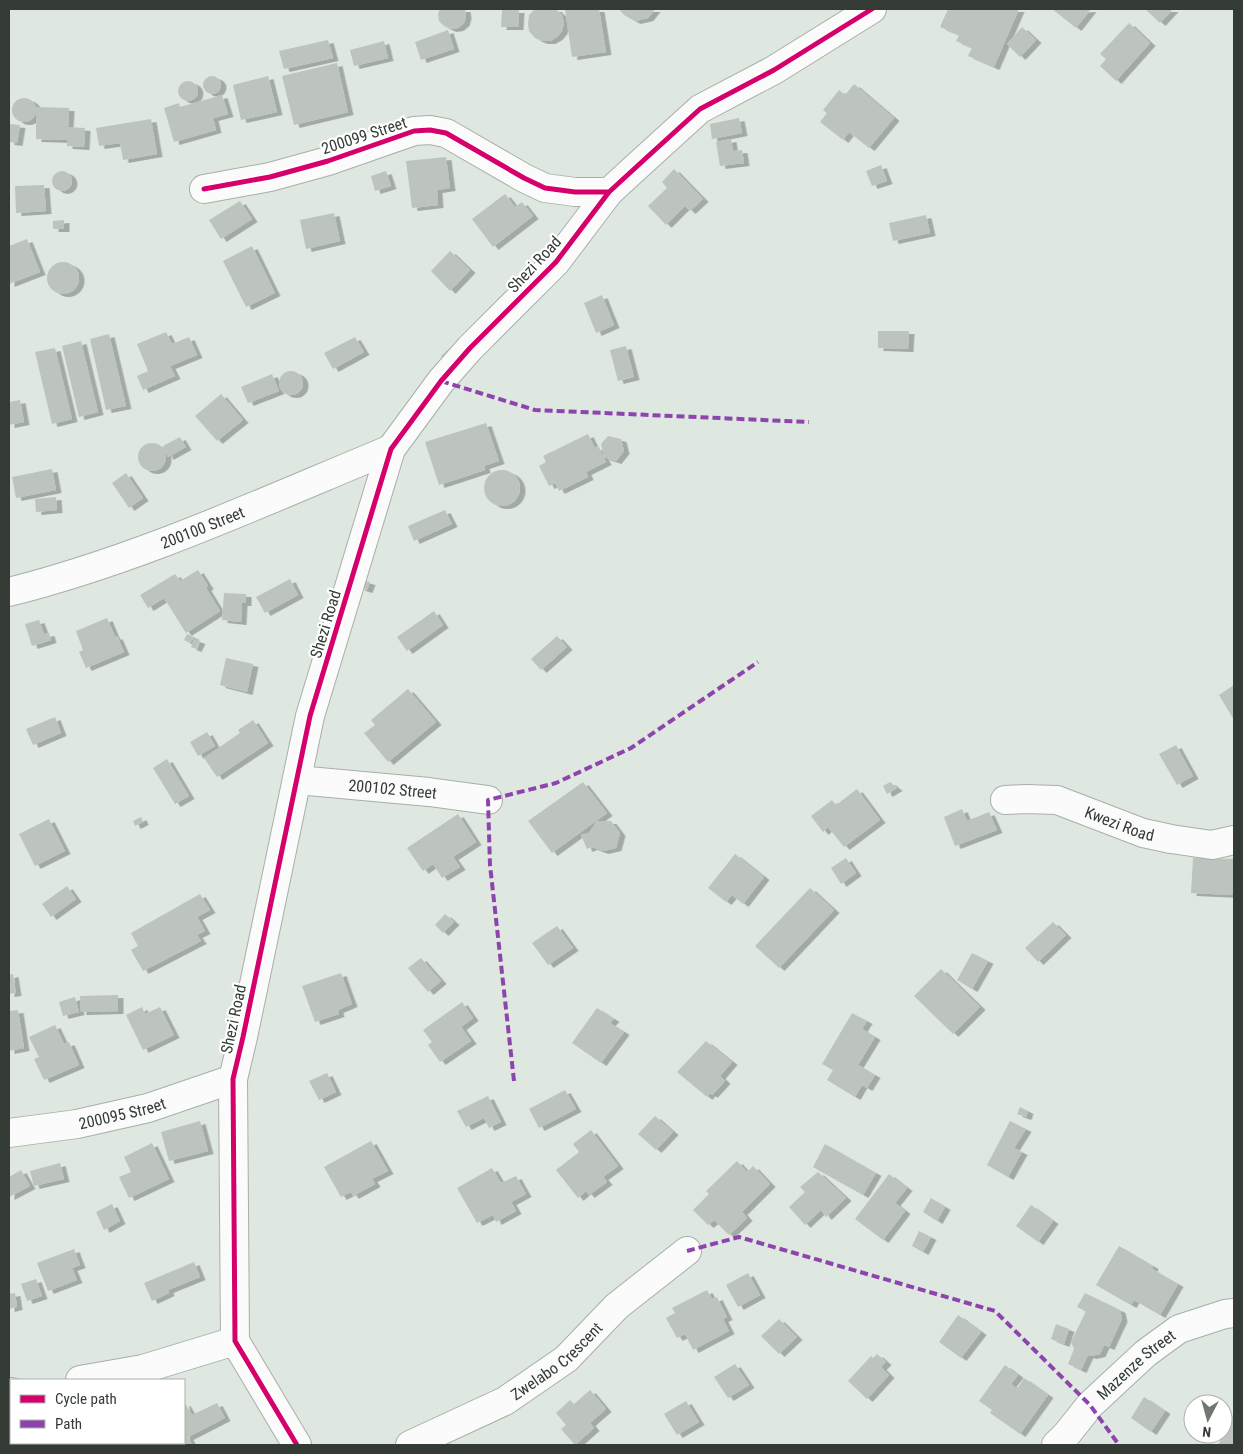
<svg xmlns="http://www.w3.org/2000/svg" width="1243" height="1454" viewBox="0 0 1243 1454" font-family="'Roboto Condensed',sans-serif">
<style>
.building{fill:#bdc4be;filter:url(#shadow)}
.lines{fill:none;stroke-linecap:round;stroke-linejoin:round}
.street-casing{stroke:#a8afaa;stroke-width:30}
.street{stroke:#fafbfa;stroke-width:28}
.quiet{stroke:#8e44ad;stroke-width:4;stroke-dasharray:8 4;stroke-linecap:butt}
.cycleway-casing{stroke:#fff;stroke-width:8}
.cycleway{stroke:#d6006c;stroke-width:5}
.labels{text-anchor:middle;stroke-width:4.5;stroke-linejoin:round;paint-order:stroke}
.street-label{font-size:16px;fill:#343b35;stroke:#fff}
</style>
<defs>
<filter id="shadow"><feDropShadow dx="5.5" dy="3" stdDeviation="0" flood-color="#0004"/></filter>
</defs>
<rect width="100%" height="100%" fill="#dee7e0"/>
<path class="building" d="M440,9H465L466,16L464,23L458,28L451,29L444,26L439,21L438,14Z
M535,9H556L562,15L564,23L562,31L557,37L550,41H542L535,38L529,31L528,24L529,15Z
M565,9H599L606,52L572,57Z
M619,9H655L648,18L635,21L624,15Z
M948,9H1019L994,67L968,56L972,48L956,41L959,35L940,27Z
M1052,9L1074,10L1091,9L1076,28Z
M1145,9H1173L1160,23Z
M502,10H519L518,27H501Z
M1129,23L1150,43L1116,81L1100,66L1106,59L1100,54Z
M1022,27L1036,40L1020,57L1007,44Z
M448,30L454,49L421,60L415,42Z
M328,40L333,58L284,69L279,51Z
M384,41L388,58L354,66L350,50Z
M337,63L348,112L294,125L282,76Z
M268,76L277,112L241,120L233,85Z
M203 85a9 9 0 1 1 18 0a9 9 0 1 1-18 0Z
M178 91a10 10 0 1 1 20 0a10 10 0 1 1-20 0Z
M854,84L894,118L869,148L849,132L843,140L820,122L827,113L823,110L839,90L845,95Z
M222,95L228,114L213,118L216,130L174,142L164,108L179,103L180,107Z
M12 110a12 12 0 1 1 24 0a12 12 0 1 1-24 0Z
M36,107L69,108L68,127L85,128L84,147L67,146V140L36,139Z
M739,118L742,133L712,139L710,124Z
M151,119L157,154L123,160L120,143L99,146L96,128Z
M9,124L20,125L17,143L9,142Z
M731,139L733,151L742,150L744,163L720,166L716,142Z
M446,157L450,188L437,190L438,205L412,208L406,161Z
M881,165L887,181L872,186L866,171Z
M674,169L703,199L690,211L685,206L666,225L648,206L667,188L662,182Z
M52 181a10 10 0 1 1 20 0a10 10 0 1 1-20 0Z
M386,171L391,186L375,191L371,176Z
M44,185L46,211L16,213L15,186Z
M505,194L515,207L522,202L533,216L493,247L472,219Z
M240,201L252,219L221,239L209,220Z
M334,213L340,241L306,249L300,220Z
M926,215L930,233L893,241L889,223Z
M64,220V229H53V221Z
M27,239L40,272L9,284V246Z
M252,246L275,293L246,307L223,261Z
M450,251L470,270L450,291L431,271Z
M47 278a16 16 0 1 1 32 0a16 16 0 1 1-32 0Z
M602,295L614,325L596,333L584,303Z
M878,331H909L908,349L878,348Z
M166,332L172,344L189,337L197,355L170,366L175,376L143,390L137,376L148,371L137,344Z
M109,334L126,406L106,410L90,339Z
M355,337L364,352L333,369L324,353Z
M81,341L98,412L79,417L62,346Z
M626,346L634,377L618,381L610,350Z
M55,348L72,419L52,424L35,352Z
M450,348L457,356L447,364L441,356Z
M279 383a12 12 0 1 1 24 0a12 12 0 1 1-24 0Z
M272,374L279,391L248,403L241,387Z
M221,394L243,420L217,441L195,416Z
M20,400L24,422L9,425V402Z
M486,423L499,461L484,466L485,470L439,485L425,442Z
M588,434L595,448L598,446L606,462L586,472L588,477L559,491L555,483L549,486L539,466L546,462L543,456Z
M608,436L621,439L624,451L616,461L604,457L601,444Z
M180,437L186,447L168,457L163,446Z
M138 457a14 14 0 1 1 28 0a14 14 0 1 1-28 0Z
M52,469L56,490L16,498L12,477Z
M484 488a18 18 0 1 1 36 0a18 18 0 1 1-36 0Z
M126,473L143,498L129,508L112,483Z
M56,497L57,510L36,512L35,499Z
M445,510L452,524L414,541L408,526Z
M198,570L208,586L206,588L220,611L186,633L164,598L148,608L140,595L175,574L180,581Z
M290,579L298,595L265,613L256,597Z
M362,580L370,582L367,590L360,588Z
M224,593L246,594V603H242L241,622L222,620Z
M434,611L443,625L407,651L397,637Z
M107,618L115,637L117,636L124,652L86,668L79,652L83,650L76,631Z
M39,620L44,634L49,633L51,640L32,646L25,624Z
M187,634L194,637L190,643L184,640Z
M557,636L567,647L541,670L531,659Z
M194,639L200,641L196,649L191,647Z
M226,658L253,664L247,692L220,685Z
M1234,685V720L1219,695Z
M408,689L436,722L388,762L364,733L375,725L371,720Z
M55,717L61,733L33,745L26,729Z
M253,720L268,743L217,777L204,758L240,733L238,730Z
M207,732L215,746L198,756L190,742Z
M1176,745L1193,776L1177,785L1159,754Z
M167,759L189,796L175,804L153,768Z
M583,782L607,813L552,853L528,821Z
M890,782L897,788L887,794L883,786Z
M857,789L880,820L844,847L828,827L823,832L811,816L832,800L836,805Z
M962,809L967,821L989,812L997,830L955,846L944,817Z
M458,814L476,842L453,857L460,867L442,878L433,864L423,871L407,848Z
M141,817L143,822L135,826L133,821Z
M49,819L65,851L35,866L19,834Z
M597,821H611L620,833L616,848L603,851L592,847L587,849L581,835L589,833Z
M735,854L764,877L743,904L732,895L726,902L708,888Z
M846,858L856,873L841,884L831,868Z
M1193,858L1234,859V895L1191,893Z
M67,886L76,899L51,917L42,904Z
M810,888L834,910L779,968L755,946Z
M200,894L210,910L197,917L205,931L197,935L201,941L143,971L131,950L138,946L131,933Z
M445,914L454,922L443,933L435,925Z
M1053,922L1066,935L1038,962L1025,948Z
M557,926L573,948L548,965L532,943Z
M972,953L988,961L972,989L957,980Z
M421,958L441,981L428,992L408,968Z
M941,969L980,1007L953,1034L914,996Z
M341,973L352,1004L338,1010L339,1014L315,1022L302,986Z
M13,974L16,993L9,994V975Z
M118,995V1011L81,1012L80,996Z
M75,997L79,1012L63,1016L59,1002Z
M462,1002L473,1018L461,1027L471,1041L440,1062L428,1045L432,1042L423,1030Z
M142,1007L145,1014L160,1007L174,1035L143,1050L126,1015Z
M597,1008L614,1019L610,1023L624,1032L601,1063L572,1043Z
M18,1010L24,1048L9,1051V1011Z
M852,1013L867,1021L862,1029L875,1037L858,1065L875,1075L867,1088L862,1085L855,1097L827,1080L833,1070L822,1064Z
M55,1025L64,1044L69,1042L79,1065L44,1080L34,1059L39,1057L29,1037Z
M706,1041L732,1062L720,1076L725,1081L712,1095L710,1093L707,1097L677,1072Z
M327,1073L336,1092L319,1100L309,1081Z
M565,1090L576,1109L539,1128L529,1109Z
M488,1096L501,1122L489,1128L484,1118L466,1127L457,1111Z
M1020,1107L1028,1111L1026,1117L1017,1114Z
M655,1116L673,1132L656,1150L638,1134Z
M200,1121L208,1151L169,1161L161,1132Z
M1010,1121L1026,1129L1014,1148L1022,1152L1008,1177L987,1165Z
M591,1130L618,1166L603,1177L607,1182L589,1195L586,1191L578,1198L556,1170L579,1152L573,1144Z
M371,1141L388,1171L372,1179L375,1184L353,1196L351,1192L341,1197L324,1167Z
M152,1143L169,1179L129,1198L119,1177L131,1172L124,1157Z
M825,1144L876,1173L863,1195L813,1167Z
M737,1161L747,1172L753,1166L770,1184L742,1212L747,1218L729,1235L714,1220L708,1225L693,1210L709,1194L706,1191Z
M60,1163L64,1179L34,1186L30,1171Z
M492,1168L501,1183L516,1176L526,1194L511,1202L516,1211L496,1222L493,1215L477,1223L457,1188Z
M21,1170L30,1186L9,1197V1177Z
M818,1172L846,1198L826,1217L821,1210L805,1225L789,1207L805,1192L800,1187Z
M889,1174L907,1188L895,1203L905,1211L883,1240L855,1219Z
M931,1198L945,1207L937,1221L923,1212Z
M112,1204L120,1221L104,1230L96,1212Z
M1031,1205L1053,1221L1038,1242L1016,1226Z
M919,1231L931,1237L923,1252L912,1246Z
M1119,1246L1153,1266L1152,1269L1178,1284L1160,1315L1134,1300L1131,1305L1096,1285Z
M74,1249L80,1265L72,1268L77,1280L48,1291L37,1263Z
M194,1262L200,1277L168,1290L169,1293L152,1301L144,1283Z
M748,1273L760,1295L738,1307L726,1285Z
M36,1279L42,1296L27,1301L21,1284Z
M707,1290L712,1299L717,1297L727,1317L723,1319L729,1331L693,1350L685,1334L677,1338L666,1318L675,1313L672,1308Z
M15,1293L17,1307L9,1309V1294Z
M1085,1293L1120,1310L1122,1319L1109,1347L1104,1345L1100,1354L1091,1356L1088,1355L1081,1370L1068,1364L1074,1349L1071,1342L1086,1311L1077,1307Z
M958,1315L981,1332L961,1358L939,1342Z
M779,1319L797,1337L779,1354L761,1336Z
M1056,1324L1069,1329L1064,1344L1051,1339Z
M877,1354L886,1362L881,1367L889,1375L867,1399L848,1381L871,1356L873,1358Z
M735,1364L749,1385L728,1398L714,1377Z
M1005,1365L1018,1375L1011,1384L1017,1389L1024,1378L1048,1395L1020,1434L990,1413L992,1410L979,1401Z
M590,1390L606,1409L590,1423L594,1428L575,1445L561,1429L566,1425L556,1413L570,1400L574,1404Z
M1144,1397L1165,1411L1151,1432L1131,1418Z
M686,1401L699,1422L677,1435L664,1414Z
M184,1403H185L192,1415L217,1403L225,1418L188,1437L192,1445H171L170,1443H184Z
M1234,1413V1445H1218Z
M11,1440V1443H21L22,1445H9V1441Z"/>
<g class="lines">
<defs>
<g id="street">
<path d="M204,189L270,177L328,161L414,131L430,130L446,133L524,178L545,188L575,192H609"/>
<path id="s1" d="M9,592C140,559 265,501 391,449"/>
<path id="s2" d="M297,780L429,792L488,800"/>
<path id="s3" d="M1005,800L1026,799L1057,800L1143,833L1171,839L1212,845L1234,840"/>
<path id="s4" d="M9,1133L77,1124L148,1108L233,1079"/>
<path d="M80,1380L143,1369L235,1341"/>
<path d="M9,1393L11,1392"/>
<path d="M297,1445L235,1341L233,1079L243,1037L310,716L391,449L441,381L470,348L556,262L609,192L645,159L700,109L774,70L872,9"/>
<path id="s5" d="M410,1445L505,1401L566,1359L617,1306L687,1251"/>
<path id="s6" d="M1056,1445L1067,1434L1090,1405L1146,1353L1179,1329L1225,1314L1234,1313"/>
</g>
</defs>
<use href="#street" class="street-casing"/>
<use href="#street" class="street"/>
<path class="quiet" d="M441,381L535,410L809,422
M514,1081L490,865L488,800L556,783L631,748L758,662
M687,1251L739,1237L995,1311L1090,1405L1119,1445"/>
<defs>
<path id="cycleway" d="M204,189L270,177L328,161L414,131L430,130L446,133L524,178L545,188L575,192H609
M297,1445L235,1341L233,1079L243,1037L310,716L391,449L441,381L470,348L556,262L609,192L645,159L700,109L774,70L872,9"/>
</defs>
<use href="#cycleway" class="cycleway-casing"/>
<use href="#cycleway" class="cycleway"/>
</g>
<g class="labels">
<g class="street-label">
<text transform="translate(364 135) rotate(-18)" y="6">200099 Street</text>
<text transform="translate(534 264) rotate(-47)" y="6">Shezi Road</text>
<text dy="6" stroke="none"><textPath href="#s1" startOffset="204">200100 Street</textPath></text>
<text transform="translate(325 624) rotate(-73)" y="6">Shezi Road</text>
<text dy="6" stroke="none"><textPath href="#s2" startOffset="96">200102 Street</textPath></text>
<text dy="6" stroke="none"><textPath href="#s3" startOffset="119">Kwezi Road</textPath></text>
<text transform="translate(233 1019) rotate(-78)" y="6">Shezi Road</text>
<text dy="6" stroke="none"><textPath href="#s4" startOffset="115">200095 Street</textPath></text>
<text dy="6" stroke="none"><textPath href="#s5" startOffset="170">Zwelabo Crescent</textPath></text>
<text dy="6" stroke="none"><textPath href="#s6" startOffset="114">Mazenze Street</textPath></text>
</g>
</g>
<rect width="1243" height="1454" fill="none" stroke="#343b35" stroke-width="20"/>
<rect x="10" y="1379" width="175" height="65" fill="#ffffff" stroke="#aeb1ae"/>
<rect x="20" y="1395" width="25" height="8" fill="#d6006c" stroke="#aeb1ae"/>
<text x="55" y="1404" font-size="15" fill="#343b35">Cycle path</text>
<rect x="20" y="1420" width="25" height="8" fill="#8e44ad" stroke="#aeb1ae"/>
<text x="55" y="1429" font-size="15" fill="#343b35">Path</text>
<g transform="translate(1208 1419) rotate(186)"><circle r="24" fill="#ffffff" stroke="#aeb1ae"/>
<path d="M0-4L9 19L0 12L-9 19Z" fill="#707771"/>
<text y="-8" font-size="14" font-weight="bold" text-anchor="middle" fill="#343b35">N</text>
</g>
</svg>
